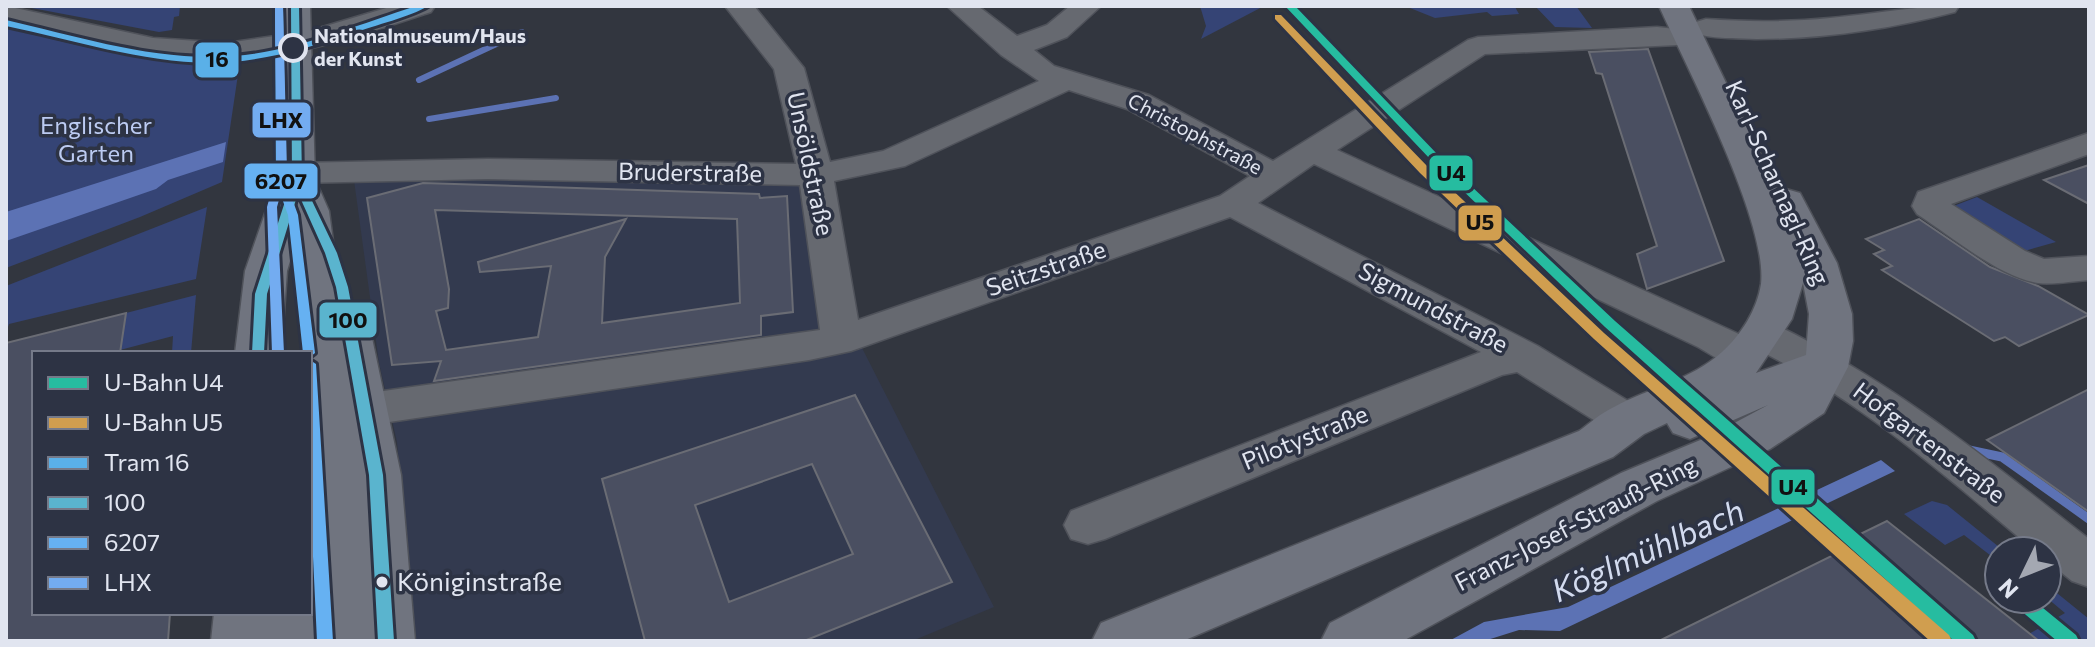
<svg xmlns="http://www.w3.org/2000/svg" width="2095" height="647" viewBox="0 0 2095 647" font-family="Commissioner,sans-serif">
<style>
.built{fill:#333a4f}
.green{fill:#354475}
.water{fill:#5c72b4}
.lines{fill:none;stroke-linecap:round;stroke-linejoin:round}
.stream-far1{stroke:#5c72b4;stroke-width:6}
.stream{stroke:#5c72b4;stroke-width:9}
.building{fill:#4a4f61;stroke:#6a6c74;stroke-width:2;fill-rule:evenodd}
.minor-casing{stroke:#4f525a;stroke-width:3}
.major-casing{stroke:#4f525a;stroke-width:3}
.minor{fill:#666970;fill-rule:evenodd}
.major{fill:#70747f;fill-rule:evenodd}
.bus-1-casing{stroke:#2d3344;stroke-width:6}
.bus-2-casing{stroke:#2d3344;stroke-width:6}
.bus-3-casing{stroke:#2d3344;stroke-width:6}
.bus-1{fill:#5ab4ce;fill-rule:evenodd}
.bus-2{fill:#66b1f2;fill-rule:evenodd}
.bus-3{fill:#73acf1;fill-rule:evenodd}
.tram-1-casing{stroke:#2d3344;stroke-width:6}
.tram-1{fill:#5ab0e8;fill-rule:evenodd}
.metro-1-casing{stroke:#2d3344;stroke-width:6}
.metro-2-casing{stroke:#2d3344;stroke-width:6}
.metro-1{fill:#26bca0;fill-rule:evenodd}
.metro-2{fill:#d09e4f;fill-rule:evenodd}
.stop-dot{fill:#2d3344;stroke:#e1e5f0;stroke-width:4}
.bus-dot{fill:#e1e5f0;stroke:#2d3344;stroke-width:3}
.labels{text-anchor:middle;stroke-width:7;stroke-linejoin:round;paint-order:stroke}
.far-stop-label{font-size:20px;font-weight:bold;fill:#e1e5f0;stroke:#2d3344;text-anchor:start}
.far-street-label{font-size:20px;fill:#e1e5f0;stroke:#2d3344}
.park-label{font-size:24px;fill:#bccbf2;stroke:#2d3344}
.street-label{font-size:24px;fill:#e1e5f0;stroke:#2d3344}
.near-bus-label{font-size:26px;fill:#e1e5f0;stroke:#2d3344;text-anchor:start}
.near-water-label{font-size:32px;font-style:italic;fill:#d3dbef;stroke:#2d3344}
.line-badge{stroke:#2d3344;stroke-width:3}
.pale-badge-label{font-size:22px;text-anchor:middle;font-weight:bold;fill:#111}
</style>
<rect width="100%" height="100%" fill="#32363f"/>
<path class="built" d="M353,173L814,177L861,346L994,607L912,641H415L397,442L379,363Z"/>
<path class="green" d="M21,6H180L179,16L174,17L172,30L159,32Z
M1200,6H1264L1201,39L1206,26Z
M1405,6H1576L1592,28L1555,27L1535,6L1515,7L1519,14L1492,16L1487,12L1435,18Z
M6,28C88,47 154,68 240,61L222,182L140,217L6,268Z
M1977,197L2056,242L2021,252L1951,207Z
M207,207L196,279L9,324L6,333V286Z
M196,295L191,353H172L173,336L120,350L126,313Z
M1932,501L1947,505L2004,551H1999V562L1964,535L1945,545L1904,514Z
M2047,585L2089,619V641H2017L2065,613L2047,598Z"/>
<path class="water" d="M226,142L223,162L168,180L156,189L6,241V212Z
M1881,460L1895,471L1560,631L1519,630L1484,641H1449L1484,622L1568,607Z"/>
<g class="lines">
<path class="stream-far1" d="M419,80L522,32
M429,119L556,98"/>
<path class="stream" d="M1969,450L2002,457L2089,519"/>
</g>
<path class="building" d="M1648,49L1724,261L1647,289L1637,254L1657,246L1602,74L1596,73L1589,52Z
M2089,165V204L2044,180Z
M423,183L759,194L760,198L787,196L793,312L761,316V335L434,381L441,361L392,365L367,198ZM435,210L737,219L740,303L602,323L605,257L626,219L478,262L480,272L551,266L538,337L446,350L436,311L448,308L449,289Z
M1919,219L1990,267L2038,286L2089,315L2019,346L2005,337L1994,341L1882,270L1892,266L1874,254L1884,250L1866,239Z
M126,313L120,353H34V613H170L168,641H6V343Z
M2089,389V512L1987,440Z
M855,395L952,582L804,641H645L602,479ZM812,464L853,554L729,602L695,505Z
M1887,521L2039,641H1659L1856,544L1850,539Z"/>
<g class="lines">
<defs>
<path id="minor" d="M6,6L153,38L227,43L309,31L393,6H435L431,12C356,37 278,64 198,61C133,58 70,35 6,22Z
M725,6H754L804,68L830,162L883,151L1039,81L1001,55L947,6H978L1017,36L1047,25L1070,6H1101L1067,37L1034,50L1054,66L1149,95L1273,161L1468,40L1478,37L1657,27L1694,31L1692,28L1696,22L1706,19C1747,22 1789,22 1830,18C1874,14 1913,6 1959,6L1955,12C1890,29 1824,39 1757,39C1738,38 1719,39 1701,35L1702,38L1698,44L1485,54L1337,150L1741,335L1746,324L1760,320L1774,324C1891,380 1988,460 2089,539V587L2072,581L2047,561V551H2035C1949,479 1864,403 1764,353L1766,356L1760,366C1735,373 1719,359 1698,347L1314,164L1258,203L1538,346L1643,410L1650,421L1643,432L1628,437L1613,432L1517,372L1502,375L1105,539L1088,544L1071,539L1064,525L1071,511L1481,352L1230,217L851,351L809,360L362,426L347,421L340,410L347,399L362,394L820,330L800,185L488,179L298,183L286,180L281,173L286,166L298,163L488,159L796,164L774,69ZM1069,90L1127,109L1250,176L1220,196L858,320L834,181L905,166Z
M2089,133V154L1951,204L2025,251L2044,259L2089,256V280C2073,281 2054,285 2038,283C1999,277 1951,236 1917,214L1912,206L1918,192Z"/>
<path id="major" d="M280,6H310L315,179L329,211L344,325L350,323L366,327L372,338L401,475L415,641H211L214,613H310V353H302L293,251L287,271L281,353H235L245,271L279,173Z
M1659,6H1689L1778,191L1786,189L1800,193L1837,263L1852,314L1853,341L1848,367L1824,413L1770,449L1657,501L1403,641H1321L1330,623L1621,473L1710,436L1768,405L1690,439L1673,433L1667,423L1644,434L1613,457L1183,641H1092L1101,623L1579,431C1590,423 1601,413 1614,407C1649,388 1691,380 1722,352C1741,335 1757,310 1761,284C1768,222 1687,68 1659,6ZM1803,283L1809,314L1806,355L1756,373L1792,319Z"/>
</defs>
<use href="#minor" class="minor-casing"/>
<use href="#major" class="major-casing"/>
<use href="#minor" class="minor"/>
<use href="#major" class="major"/>
<defs>
<path id="bus-1" d="M291,6H299L302,180L337,253L348,287L383,475L394,641H378L369,475L336,287L325,253L298,193L267,294L264,353H252L255,294L292,180Z"/>
<path id="bus-2" d="M275,6H283L286,182L298,215L315,353L310,357V353H303L288,215L276,182Z
M310,360L316,364L333,641H317L310,493Z"/>
<path id="bus-3" d="M275,6H283L287,171L277,207L284,353H272L267,207L277,171Z"/>
</defs>
<use href="#bus-1" class="bus-1-casing"/>
<use href="#bus-2" class="bus-2-casing"/>
<use href="#bus-3" class="bus-3-casing"/>
<use href="#bus-1" class="bus-1"/>
<use href="#bus-2" class="bus-2"/>
<use href="#bus-3" class="bus-3"/>
<defs>
<path id="tram-1" d="M416,6H428C410,17 375,25 354,33C308,48 259,63 210,63C141,62 73,40 6,26V20C80,37 157,62 234,56C296,51 357,25 416,6Z"/>
</defs>
<use href="#tram-1" class="tram-1-casing"/>
<use href="#tram-1" class="tram-1"/>
<defs>
<path id="metro-1" d="M1285,6H1295L1439,156L1615,321L1973,635L1976,641H1954L1605,327L1431,160Z
M2010,599H2032L2076,635L2079,641H2057L2013,604Z"/>
<path id="metro-2" d="M1275,15H1281L1428,167L1604,333L1949,635L1952,641H1930L1594,339L1420,173L1275,19Z"/>
</defs>
<use href="#metro-1" class="metro-1-casing"/>
<use href="#metro-2" class="metro-2-casing"/>
<use href="#metro-1" class="metro-1"/>
<use href="#metro-2" class="metro-2"/>
</g>
<circle class="stop-dot" cx="293" cy="48" r="13"/>
<circle class="bus-dot" cx="382" cy="582" r="7"/>
<g class="labels">
<g class="far-stop-label">
<text x="314" y="43">Nationalmuseum/Haus<tspan x="314" dy="23">der Kunst</tspan></text>
</g>
<g class="far-street-label">
<text transform="translate(1195 134) rotate(28)" y="7">Christophstraße</text>
</g>
<g class="park-label">
<text x="96" y="134">Englischer<tspan x="96" dy="28">Garten</tspan></text>
</g>
<g class="street-label">
<text transform="translate(810 164) rotate(78)" y="8">Unsöldstraße</text>
<text transform="translate(690 173) rotate(1)" y="8">Bruderstraße</text>
<text transform="translate(1777 183) rotate(66)" y="8">Karl-Scharnagl-Ring</text>
<text transform="translate(1046 269) rotate(-19)" y="8">Seitzstraße</text>
<text transform="translate(1433 308) rotate(28)" y="8">Sigmundstraße</text>
<text transform="translate(1305 438) rotate(-22)" y="8">Pilotystraße</text>
<text transform="translate(1929 443) rotate(37)" y="8">Hofgartenstraße</text>
<text transform="translate(1576 524) rotate(-27)" y="8">Franz-Josef-Strauß-Ring</text>
</g>
<g class="near-bus-label">
<text x="397" y="591">Königinstraße</text>
</g>
<g class="near-water-label">
<text transform="translate(1648 551) rotate(-24)" y="11">Köglmühlbach</text>
</g>
</g>
<g class="line-badge">
<rect x="194" y="41" width="46" height="38" rx="8" fill="#5ab0e8"/>
<rect x="251" y="101" width="61" height="38" rx="8" fill="#73acf1"/>
<rect x="1428" y="154" width="46" height="38" rx="8" fill="#26bca0"/>
<rect x="243" y="162" width="76" height="38" rx="8" fill="#66b1f2"/>
<rect x="1457" y="204" width="46" height="38" rx="8" fill="#d09e4f"/>
<rect x="318" y="301" width="60" height="38" rx="8" fill="#5ab4ce"/>
<rect x="1770" y="468" width="46" height="38" rx="8" fill="#26bca0"/>
</g>
<g class="pale-badge-label">
<text x="217" y="67">16</text>
<text x="281" y="128">LHX</text>
<text x="1451" y="181">U4</text>
<text x="281" y="189">6207</text>
<text x="1480" y="230">U5</text>
<text x="348" y="328">100</text>
<text x="1793" y="495">U4</text>
</g>
<rect width="2095" height="647" fill="none" stroke="#e1e5f0" stroke-width="16"/>
<rect x="32" y="351" width="280" height="264" fill="#2d3344" stroke="#757a89" stroke-width="2"/>
<rect x="48" y="377" width="40" height="12" fill="#26bca0" stroke="#757a89" stroke-width="2"/>
<text x="104" y="391" font-size="24" fill="#e1e5f0">U-Bahn U4</text>
<rect x="48" y="417" width="40" height="12" fill="#d09e4f" stroke="#757a89" stroke-width="2"/>
<text x="104" y="431" font-size="24" fill="#e1e5f0">U-Bahn U5</text>
<rect x="48" y="457" width="40" height="12" fill="#5ab0e8" stroke="#757a89" stroke-width="2"/>
<text x="104" y="471" font-size="24" fill="#e1e5f0">Tram 16</text>
<rect x="48" y="497" width="40" height="12" fill="#5ab4ce" stroke="#757a89" stroke-width="2"/>
<text x="104" y="511" font-size="24" fill="#e1e5f0">100</text>
<rect x="48" y="537" width="40" height="12" fill="#66b1f2" stroke="#757a89" stroke-width="2"/>
<text x="104" y="551" font-size="24" fill="#e1e5f0">6207</text>
<rect x="48" y="577" width="40" height="12" fill="#73acf1" stroke="#757a89" stroke-width="2"/>
<text x="104" y="591" font-size="24" fill="#e1e5f0">LHX</text>
<g transform="translate(2023 575) rotate(227)"><circle r="38" fill="#2d3344" stroke="#757a89" stroke-width="2"/>
<path d="M0-6L14 30L0 20L-14 30Z" fill="#a4a8b2"/>
<text y="-12" font-size="22" font-weight="bold" text-anchor="middle" fill="#e1e5f0">N</text>
</g>
</svg>
